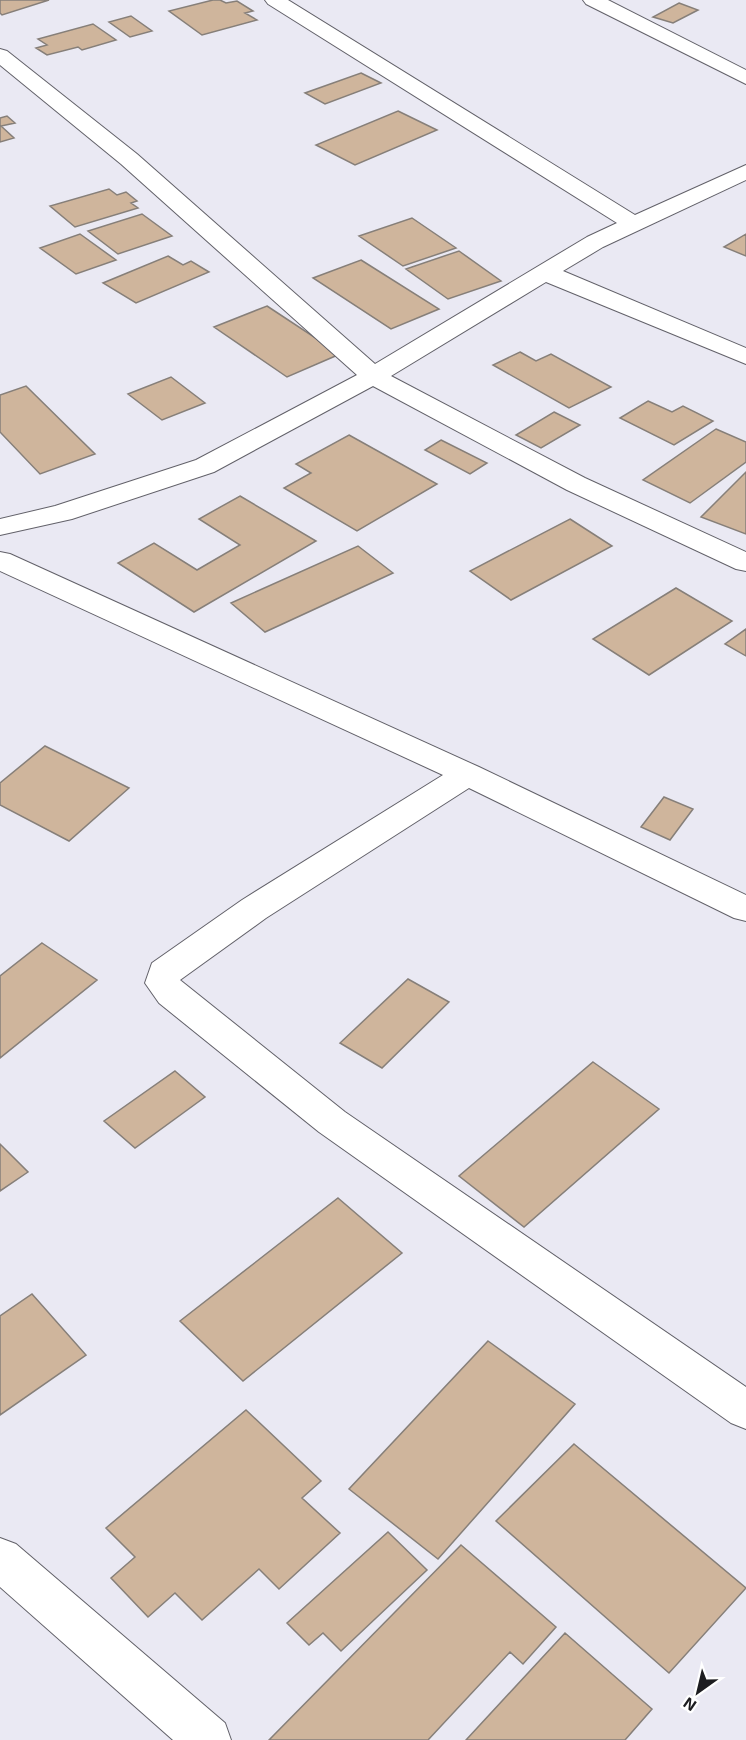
<svg xmlns="http://www.w3.org/2000/svg" width="746" height="1740" viewBox="0 0 746 1740" font-family="'Exo 2',sans-serif">
<style>
.building{fill:#cfb59c;stroke:#867f79;stroke-width:1.5}
.lines{fill:none;stroke-linecap:round;stroke-linejoin:round}
.street-casing{stroke:#626169;stroke-width:2}
.street{fill:#fff;fill-rule:evenodd}
</style>
<rect width="100%" height="100%" fill="#eae9f3"/>
<path class="building" d="M0,0H49L2,15L0,13Z
M213,0H220L226,3L237,1L253,11L245,13L257,20L202,35L169,11Z
M679,3L698,10L673,23L653,17Z
M131,16L152,31L130,37L109,22Z
M93,24L116,40L82,50L78,47L47,55L36,48L47,45L38,39Z
M361,73L381,83L325,104L305,93Z
M398,111L437,130L355,165L316,145Z
M7,116L15,123L1,126L14,138L0,142V118Z
M109,189L117,195L126,192L137,201L131,203L138,208L75,227L50,206Z
M142,214L172,236L118,254L88,231Z
M412,218L456,248L403,266L359,236Z
M80,234L116,260L76,274L40,248Z
M746,234V256L724,247Z
M459,251L501,281L448,299L406,269Z
M168,256L183,265L191,261L209,272L136,303L103,283Z
M361,260L439,309L391,329L313,278Z
M267,306L340,354L287,377L214,327Z
M520,352L536,361L551,354L611,387L569,408L493,365Z
M171,377L205,403L162,420L128,394Z
M26,386L95,454L40,474L0,432V395Z
M648,401L672,412L683,406L713,421L674,445L620,418Z
M554,412L580,425L541,448L516,435Z
M716,429L746,442V462L690,503L643,480Z
M349,435L437,484L357,531L284,488L311,473L296,464Z
M441,440L487,463L470,474L425,450Z
M746,472V534L701,517Z
M240,496L316,541L194,612L118,563L154,543L197,570L240,545L199,519Z
M570,519L612,546L511,600L470,571Z
M358,546L393,573L265,632L231,603Z
M676,588L732,621L649,675L593,639Z
M746,629V656L725,644Z
M45,746L129,788L69,841L0,805V783Z
M664,797L693,809L670,840L641,827Z
M42,943L97,980L0,1058V976Z
M408,979L449,1002L382,1068L340,1043Z
M593,1062L659,1109L524,1227L459,1176Z
M175,1071L205,1097L135,1148L104,1121Z
M0,1144L28,1172L0,1191Z
M338,1198L402,1253L243,1381L180,1321Z
M32,1294L86,1355L0,1415V1316Z
M488,1341L575,1404L438,1559L349,1489Z
M246,1410L321,1481L302,1498L340,1533L279,1589L259,1569L202,1620L175,1593L148,1617L111,1578L135,1557L106,1528Z
M574,1444L746,1588L669,1673L496,1521Z
M388,1532L427,1570L341,1651L323,1633L309,1645L287,1623Z
M461,1545L556,1627L523,1664L510,1652L428,1740H269Z
M565,1633L652,1709L625,1740H466Z"/>
<g class="lines">
<defs>
<path id="street" d="M265,0H288L635,215L746,165V180L603,247L563,271L746,348V364L546,282L391,376L585,478L746,552V571L736,569L567,490L373,386L214,472L72,519L0,535V519L55,506L196,460L357,375L121,164L0,65V49L7,51L137,154L375,364L587,237L617,223L268,4Z
M583,0H608L746,70V84L586,4Z
M0,552L10,554L479,767L746,895V921L734,918L469,788L266,918L180,980L345,1112L746,1387V1429L731,1423L319,1132L159,1003L145,983L152,963L242,900L443,775L0,571Z
M0,1538L16,1544L225,1723L231,1740H173L0,1587Z"/>
</defs>
<use href="#street" class="street-casing"/>
<use href="#street" class="street"/>
</g>
<g transform="translate(698 1692) rotate(214)" stroke="#ffffff" stroke-width="4.5" paint-order="stroke">
<path d="M0-4.5L10 22L0 15L-10 22Z" fill="#1d1d20"/>
<text y="-9" font-size="16" font-weight="bold" text-anchor="middle" fill="#1d1d20">N</text>
</g>
</svg>
